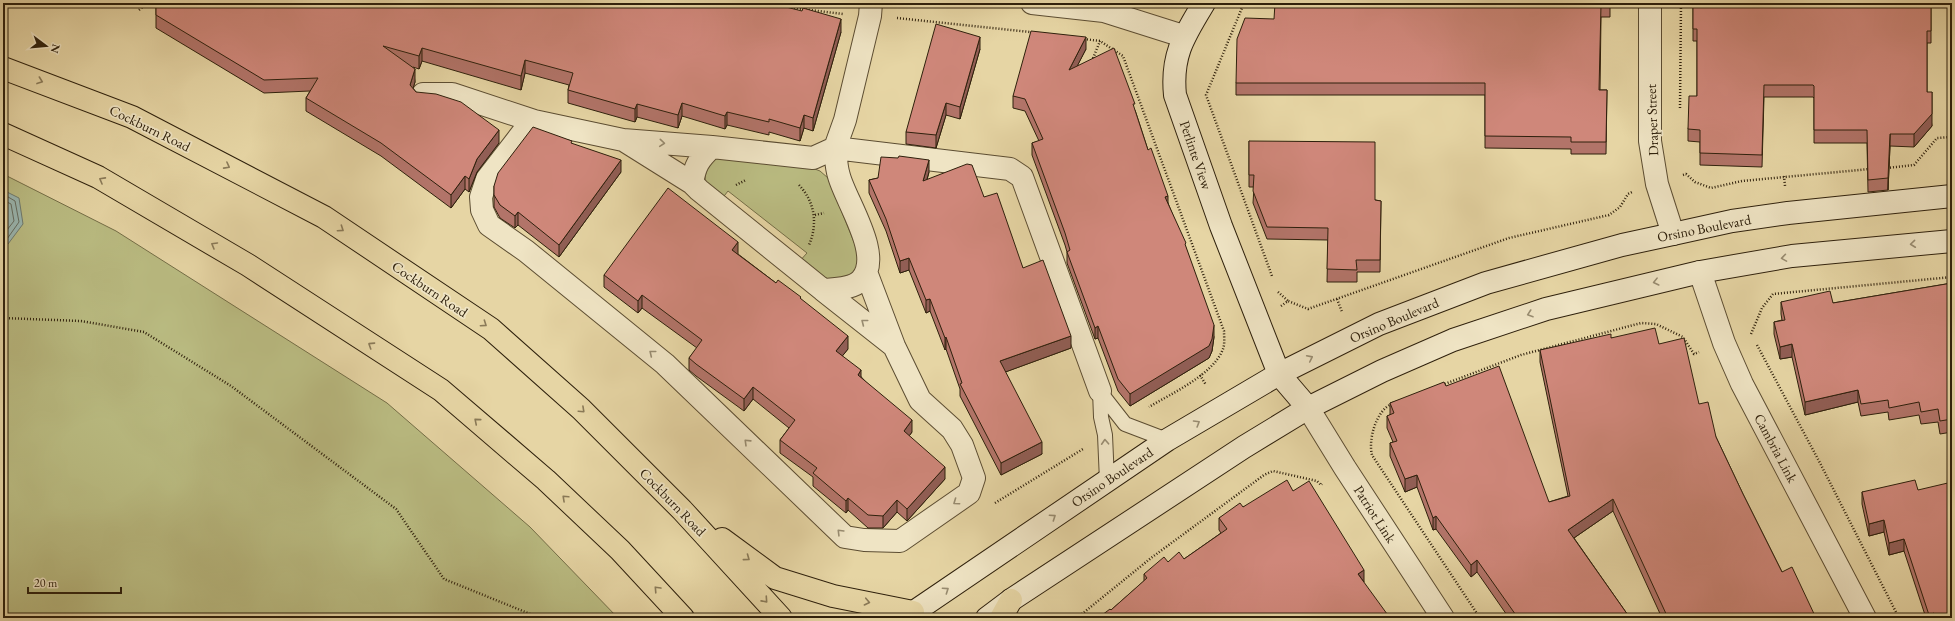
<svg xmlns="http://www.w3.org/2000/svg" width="1955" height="621" viewBox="0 0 1955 621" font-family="'EB Garamond',serif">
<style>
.green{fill:#babc82;stroke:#746e47}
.water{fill:#99b6b0;stroke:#6e7a6e}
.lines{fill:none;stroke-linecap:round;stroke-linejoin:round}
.shore{stroke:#646b5e;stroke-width:1}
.lane-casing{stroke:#5c4d32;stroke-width:16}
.street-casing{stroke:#5c4d32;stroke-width:24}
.secondary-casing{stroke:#2e200c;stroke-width:24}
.primary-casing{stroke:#2e200c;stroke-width:24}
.path{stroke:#2e200c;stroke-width:2.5;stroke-dasharray:1 2;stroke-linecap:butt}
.lane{stroke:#efe4c4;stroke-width:14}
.street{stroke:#efe4c4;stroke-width:22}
.secondary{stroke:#efe4c4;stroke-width:22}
.primary{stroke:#e6d5a4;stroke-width:22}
.wall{fill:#b27469;stroke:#2e200c}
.shaded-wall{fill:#915e55;stroke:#2e200c}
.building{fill:#cf877a;stroke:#2e200c}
.oneway{stroke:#8a7a58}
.oneway2{stroke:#988c71}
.labels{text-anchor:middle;stroke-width:3.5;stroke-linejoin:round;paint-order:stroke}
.street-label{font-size:14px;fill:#2e200c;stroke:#efe4c4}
</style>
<rect width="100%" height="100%" fill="#e6d5a4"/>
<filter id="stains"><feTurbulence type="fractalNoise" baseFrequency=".005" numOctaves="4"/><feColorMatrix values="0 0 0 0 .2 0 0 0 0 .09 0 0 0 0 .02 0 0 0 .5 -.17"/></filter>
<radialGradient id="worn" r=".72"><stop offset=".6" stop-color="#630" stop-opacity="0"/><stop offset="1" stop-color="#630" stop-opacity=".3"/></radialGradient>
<path class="green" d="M716,158L807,166L820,171L828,178L860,257L857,268L851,276L823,280L798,263L807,253L728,191L721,200L706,189C704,176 705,166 716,158Z
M3,174L116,231L387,403L530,527L618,618H3Z"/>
<path class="water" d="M3,190L19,198L23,224L8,244L3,243Z"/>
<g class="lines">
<path class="shore" d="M3,194L15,201L19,222L7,239L3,240
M3,200L11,204L14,221L3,235"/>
<defs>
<path id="lane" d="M1100,391L1101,417L1105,435L1107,481
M1100,392L1125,424L1167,440"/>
<path id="street" d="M871,3L870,16L845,120L835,148L1010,169L1022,177L1100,391
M1032,3L1104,11L1183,36
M1650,3V141L1657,184L1673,234
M423,94H452L534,121L623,140L712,147
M534,121L524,131L487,179L481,197L482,210L489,225L526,251L665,364L845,537L864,540L900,541L969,493L974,478L962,445L952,429L920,400L894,346L866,272
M625,141L692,183
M712,147L813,158L835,148C836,157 836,167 839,176C846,202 884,256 861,280C853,289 835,289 823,290L699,190L692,183C695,166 698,160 712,147Z
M1700,272L1724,343L1742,384L1865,618
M823,290L894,346
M1308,408L1345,468L1443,618"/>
<path id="secondary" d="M1204,3C1184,36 1171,55 1175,95L1221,226L1279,374L1308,408
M905,618L1167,440L1279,374L1379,324L1486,283L1622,245L1673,234L1732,221L1788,213L1952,196
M987,618L1011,600L1244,447L1308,408L1382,371L1453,340L1546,309L1700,272L1792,256L1952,241"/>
<path id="primary" d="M3,68L132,117L324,217L491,329L581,409L682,510L781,618
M3,134L98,177L248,265L441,390L546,480L620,550L683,618
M722,539L775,578L833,596L913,612
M1001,618L1011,600"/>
</defs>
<use href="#lane" class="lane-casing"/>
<use href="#street" class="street-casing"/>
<use href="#secondary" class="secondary-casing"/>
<use href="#primary" class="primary-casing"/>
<path class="path" d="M1244,3L1206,95L1272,276
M785,7L843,14
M139,10L147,3
M897,18L1030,32
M1084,39L1100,41L1123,56L1224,331C1224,337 1225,344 1223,349C1213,375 1172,393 1149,407
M1092,61L1100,41
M1680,108L1681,3
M1887,168L1914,165L1937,138L1952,137
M1683,175L1686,174L1695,182L1711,188L1742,181L1870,169
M1784,176L1785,186
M736,185L746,180
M799,185C815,202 818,224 809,245
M815,215L824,213
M1278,292L1288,301
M1337,299L1342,312
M1281,306L1288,301L1308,309L1509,238L1609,215L1620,207L1628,194L1632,192
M3,318L81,321L144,332L231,386L396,509L444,579L540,618
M1751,334L1762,308L1773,294L1952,277
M1757,345L1820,463L1899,618
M1200,375L1206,385
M1442,385L1521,355L1641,323L1656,324L1683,337L1694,354L1699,352
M1392,404C1376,410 1368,440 1372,455L1480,618
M995,503L1083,449
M1077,618L1151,558L1264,475L1273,471L1317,481L1321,485L1322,484"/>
<use href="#lane" class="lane"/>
<use href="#street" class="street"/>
<use href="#secondary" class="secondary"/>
<use href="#primary" class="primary"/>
</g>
<path class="wall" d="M156,3L841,32L813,131L804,128L800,141L769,132V135L727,125L725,129L682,116L678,128L637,117L635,122L568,103V90L569,85L525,73L521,90L422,61L419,69L413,67L415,82L413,88L416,92L499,143L477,172L469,192L465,189L451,208L381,156L306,111V98L310,91L264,93L156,28Z
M1610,3V17H1601L1600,90H1607L1606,154H1571V149L1485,148V95H1236V83L1274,19Z
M1693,3H1931V43H1927V92L1932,126L1914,147L1890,146L1888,190L1868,192L1867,143H1814V98L1813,97H1764L1762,167L1700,165V142L1688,141V129L1697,96V41H1693Z
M980,49L960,119L946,115L936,148L906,144V132Z
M1086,49L1077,66L1135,110L1148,150L1168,203L1186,248L1214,337L1212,351L1209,358L1130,406L1118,391L1098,338L1095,339L1067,263V252L1065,245L1032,155V143L1039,141L1025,111L1013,108V96Z
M1249,141L1375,200L1381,201L1380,272H1357V282H1327L1328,240L1267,239L1253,203L1254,187H1249Z
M572,144L621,172L559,257L518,225L515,228L500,218L494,207V186Z
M929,172L927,180L984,197L1023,268L1071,348L1005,372L1042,454L1001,475L960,396V389L946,349L945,350L930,311L926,313L909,270L900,273L886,231L869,193V180L878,178Z
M738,254L776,283L801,299L848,349L842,356L912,432L909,436L945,479L907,521L897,512L883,528H868L848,510L846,513L813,486V477L780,453V440L789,428L753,399L744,411L696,376L689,370V358L697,348L642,308L638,313L604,287V275Z
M1952,283V432L1940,434L1938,422L1921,424L1919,415L1889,420L1888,412L1861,416L1858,402L1805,415L1792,357L1780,359L1774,334V322L1782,320L1781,314V302L1833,303Z
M1611,338L1659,344L1699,404L1716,437L1743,494L1782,572L1816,618H1662L1613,511L1574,538L1630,618H1509L1477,572L1471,577L1436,529L1433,530L1417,487L1405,492L1390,456V443L1393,442L1387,428V416L1390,415V403L1446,386L1549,502L1568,496L1540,362V350Z
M1918,490L1952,618H1926L1904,551L1889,555L1884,532L1869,536L1862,504V492Z
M1293,491L1364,582L1111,610L1144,581V574L1168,562L1184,559L1221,533L1219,530V518L1243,507Z"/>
<path class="shaded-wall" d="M841,19V32L813,131V118Z
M980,37V49L960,119V107Z
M1086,37V49L1069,82V70Z
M422,48V61L419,69V56Z
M525,60V73L521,90V76Z
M415,69V82L410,98V85Z
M1932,92V126L1914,147V134Z
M682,103V116L678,128V115Z
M946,103V115L936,148V135Z
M637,104V117L635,122V109Z
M727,112V125L725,129V116Z
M804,115V128L800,141V128Z
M499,130V143L477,172L469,192V179L477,159Z
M1890,134V146L1888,190V178Z
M621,160V172L559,257V245Z
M929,160V172L923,193V181Z
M465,176V189L451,208V195Z
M1168,196V208L1165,197Z
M518,212V225L515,228V216Z
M738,242V255L732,250Z
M909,258V270L900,273V261Z
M642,295V308L638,313V301Z
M930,299V311L926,313V300Z
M1214,325V337L1212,351L1209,358L1130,406V394Z
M1098,326V338L1095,339V328Z
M848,336V349L836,364V351Z
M1071,336V348L1000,374V361Z
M946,337V349L945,350V338Z
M1792,344V357L1780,359V347Z
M861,370V383L858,375Z
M753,387V399L744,411V399Z
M1858,390V402L1805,415V402Z
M912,420V432L904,443V431Z
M1042,442V454L1001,475V463Z
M945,467V479L907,521V509Z
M1417,475V487L1405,492V479Z
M848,498V510L846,513V501Z
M1613,499V511L1568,542V530Z
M897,500V512L883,528V516Z
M1436,516V529L1433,530V518Z
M1884,520V532L1869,536V524Z
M1904,539V551L1889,555V543Z
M1477,560V572L1471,577V565Z
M1364,570V582L1358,574Z
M1934,613V618H1929V615Z"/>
<path class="building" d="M156,3H746L760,4L761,3H770L802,11L803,8L841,19L813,118L804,115L800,128L769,119V122L727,112L725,116L682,103L678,115L637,104L635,109L568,90L573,73L525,60L521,76L422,48L419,56L383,46L415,69L410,85L416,92L436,94L461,102L499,130L477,159L469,179L465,176L451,195L381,143L306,98L318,78L264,80L156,15Z
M1275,3H1610V5H1601L1599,90H1607L1606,142H1571V137L1485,136V83H1236L1237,39L1245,18L1274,19Z
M1693,3H1931V31H1927V92H1932V114L1914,134H1890L1888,178L1868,180L1867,130H1814V86L1813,85H1764L1762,155L1700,153V130L1688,129L1689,96H1697V29H1693Z
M936,24L980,37L960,107L946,103L936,135L906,132Z
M1031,31L1086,37L1069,70L1114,48L1135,104H1133L1148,150L1151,148L1168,196L1165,197L1186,243L1185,244L1214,325L1212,339L1209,346L1130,394L1118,379L1098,326L1095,328L1067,252L1070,250L1065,233L1032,143L1043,139L1025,99L1013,96Z
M533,127L572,141L571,143L621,160L559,245L518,212L515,216L500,205L494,195V186L498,173Z
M1249,141L1375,142V200L1381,201L1380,260H1356L1357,270L1327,269L1328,228L1267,227L1253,191L1254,175H1249Z
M899,156L929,160L923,181L967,164L972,165L984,197L997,193L1023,268L1043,260L1071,336L1000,361L1042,442L1001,463L960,384L962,383L946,337L945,338L930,299L926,300L909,258L900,261L886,219L869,180L878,178L881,157L898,158Z
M668,188L738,242L732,250L776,283L778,280L801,297L800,298L848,336L836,351L861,370L858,375L912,420L904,431L945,467L907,509L897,500L883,516L868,515L848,498L846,501L813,473L817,468L780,440L795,420L753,387L744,399L696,364L689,358L702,340L642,295L638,301L604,275Z
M1952,283V419L1940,421L1938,409L1921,412L1919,402L1889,408L1888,400L1861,404L1858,390L1805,402L1792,344L1780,347L1774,322L1785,320L1781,302L1830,291L1833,303Z
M1655,328L1659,344L1684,338L1699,404L1708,402L1716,437L1743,494L1782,572L1792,567L1816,618H1668L1613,499L1568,530L1630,618H1518L1477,560L1471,565L1436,516L1433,518L1417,475L1405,479L1390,443L1397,441L1387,416L1394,413L1390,403L1444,382L1446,386L1499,366L1549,502L1570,496L1540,350L1611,334V338Z
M1287,480L1293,491L1309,481L1364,570L1358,574L1390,618H1098L1110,609L1111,610L1147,578L1144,574L1164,557L1168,562L1179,552L1184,559L1227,529L1219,518L1240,503L1243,507Z
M1915,480L1918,490L1952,482V618H1935L1934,613L1929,615L1904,539L1889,543L1884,520L1869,524L1862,492Z
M1092,615L1094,618H1089Z"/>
<defs><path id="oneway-chevron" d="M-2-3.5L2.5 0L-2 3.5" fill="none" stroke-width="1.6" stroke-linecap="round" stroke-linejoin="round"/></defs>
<g class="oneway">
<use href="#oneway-chevron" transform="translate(40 81) rotate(20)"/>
<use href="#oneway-chevron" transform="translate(227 166) rotate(28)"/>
<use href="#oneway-chevron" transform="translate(102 180) rotate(-151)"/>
<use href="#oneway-chevron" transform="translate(341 229) rotate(34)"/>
<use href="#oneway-chevron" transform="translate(214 245) rotate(-150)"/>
<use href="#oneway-chevron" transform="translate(484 324) rotate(34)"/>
<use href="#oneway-chevron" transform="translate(371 345) rotate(-147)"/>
<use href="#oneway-chevron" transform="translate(582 410) rotate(43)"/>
<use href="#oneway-chevron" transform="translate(477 421) rotate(-140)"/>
<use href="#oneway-chevron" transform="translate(565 498) rotate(-137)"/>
<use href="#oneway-chevron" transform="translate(747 558) rotate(36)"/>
<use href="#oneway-chevron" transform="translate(657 589) rotate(-133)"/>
<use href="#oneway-chevron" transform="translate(765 600) rotate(48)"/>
<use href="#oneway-chevron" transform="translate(867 602) rotate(12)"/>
</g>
<g class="oneway2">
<use href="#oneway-chevron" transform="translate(662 143) rotate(5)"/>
<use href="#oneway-chevron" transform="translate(1913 244) rotate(174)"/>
<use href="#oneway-chevron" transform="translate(1784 258) rotate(171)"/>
<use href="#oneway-chevron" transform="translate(1656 282) rotate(166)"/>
<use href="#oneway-chevron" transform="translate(1530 314) rotate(161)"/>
<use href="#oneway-chevron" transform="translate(864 322) rotate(-142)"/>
<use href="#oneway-chevron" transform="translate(652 353) rotate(-141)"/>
<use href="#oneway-chevron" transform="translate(1310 358) rotate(-26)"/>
<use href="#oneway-chevron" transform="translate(1197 423) rotate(-31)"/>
<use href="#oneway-chevron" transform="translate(747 442) rotate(-136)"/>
<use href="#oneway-chevron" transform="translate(1105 442) rotate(-93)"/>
<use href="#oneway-chevron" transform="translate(956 502) rotate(145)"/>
<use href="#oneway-chevron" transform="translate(1053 517) rotate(-34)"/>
<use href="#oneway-chevron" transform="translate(840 532) rotate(-135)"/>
<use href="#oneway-chevron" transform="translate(946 590) rotate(-34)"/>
</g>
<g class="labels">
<g class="street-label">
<text transform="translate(1652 120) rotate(-92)" y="5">Draper Street</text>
<text transform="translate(150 128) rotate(26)" y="5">Cockburn Road</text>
<text transform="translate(1196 155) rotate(71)" y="5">Perlinte View</text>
<text transform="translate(1704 228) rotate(-11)" y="5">Orsino Boulevard</text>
<text transform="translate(430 289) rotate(34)" y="5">Cockburn Road</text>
<text transform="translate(1394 320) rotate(-23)" y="5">Orsino Boulevard</text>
<text transform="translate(1776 448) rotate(62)" y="5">Cambria Link</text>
<text transform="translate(1112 477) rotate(-34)" y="5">Orsino Boulevard</text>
<text transform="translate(673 502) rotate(46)" y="5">Cockburn Road</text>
<text transform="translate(1375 514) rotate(57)" y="5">Patriot Link</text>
</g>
</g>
<rect width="1955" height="621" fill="none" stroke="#e6d5a4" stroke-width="16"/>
<rect x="4" y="4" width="1947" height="613" fill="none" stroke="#2e200c" stroke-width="2"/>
<rect x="8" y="8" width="1939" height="605" fill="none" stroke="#2e200c"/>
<g transform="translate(46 46) rotate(106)" stroke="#efe4c4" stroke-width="3" paint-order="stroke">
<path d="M0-3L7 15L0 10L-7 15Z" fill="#2e200c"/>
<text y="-6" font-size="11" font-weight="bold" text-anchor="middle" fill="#2e200c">N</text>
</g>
<path d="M28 587v6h93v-6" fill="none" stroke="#2e200c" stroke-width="2"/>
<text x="34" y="587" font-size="12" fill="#2e200c" stroke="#efe4c4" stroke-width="3" paint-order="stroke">20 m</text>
<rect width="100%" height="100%" filter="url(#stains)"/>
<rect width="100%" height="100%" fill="url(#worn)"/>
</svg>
